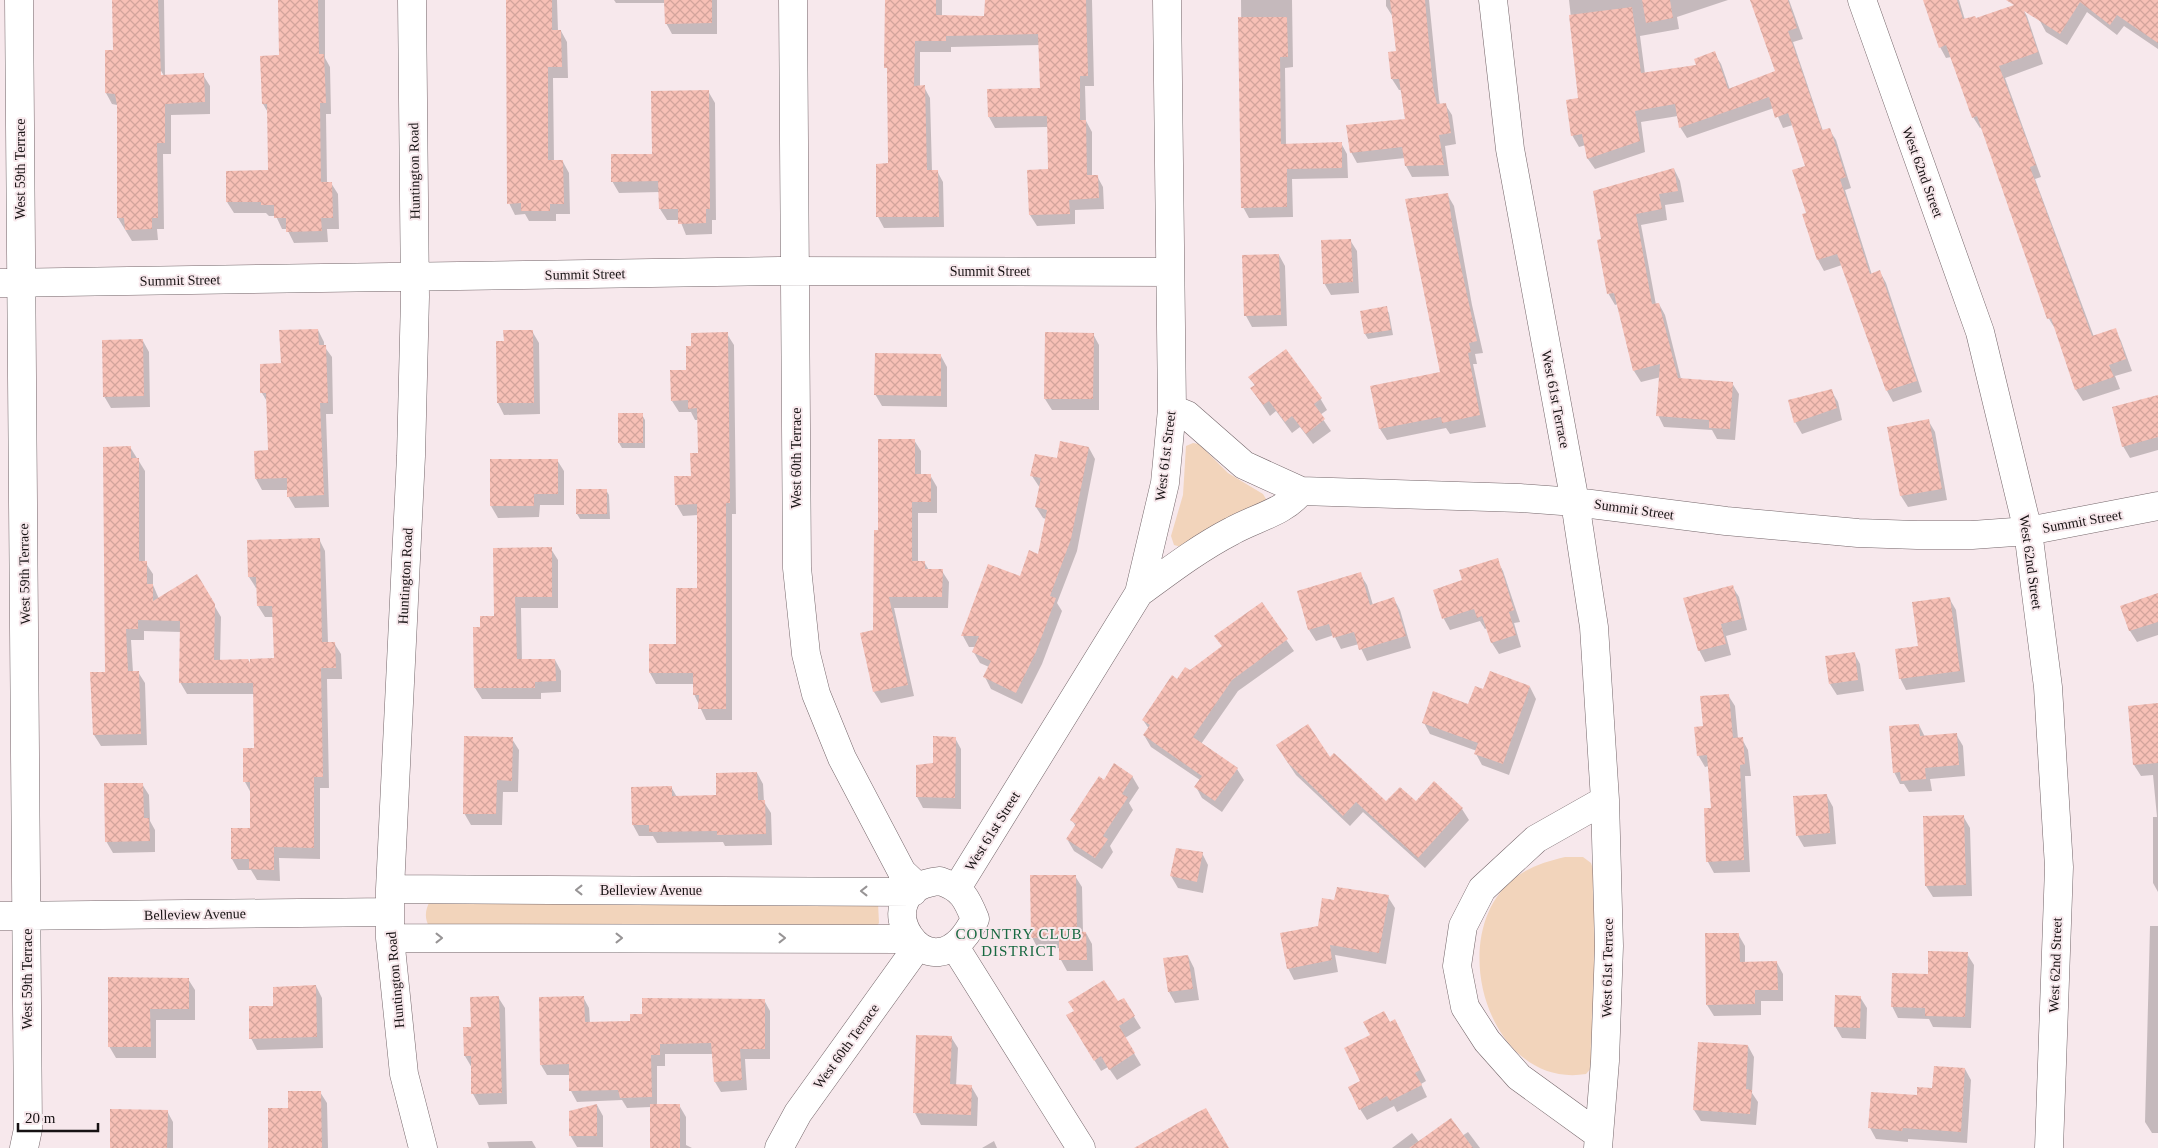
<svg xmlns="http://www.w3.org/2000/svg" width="2158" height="1148" viewBox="0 0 2158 1148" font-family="'Times New Roman',serif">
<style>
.grass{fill:#f2d4bb}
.shadow{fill:#0003;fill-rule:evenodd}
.building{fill:url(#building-cross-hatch)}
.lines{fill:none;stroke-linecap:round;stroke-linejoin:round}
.minor-casing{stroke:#74666a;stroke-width:29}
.minor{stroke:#fff;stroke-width:28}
.oneway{stroke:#979495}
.labels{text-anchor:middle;stroke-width:4;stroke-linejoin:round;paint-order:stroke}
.street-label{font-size:14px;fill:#171213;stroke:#f7e8ec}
.neighbourhood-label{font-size:15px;letter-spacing:1px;fill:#176840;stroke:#f7e8ec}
</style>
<defs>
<pattern id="building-cross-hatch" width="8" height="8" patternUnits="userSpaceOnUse" patternTransform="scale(1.25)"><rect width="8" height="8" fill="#f7c0b6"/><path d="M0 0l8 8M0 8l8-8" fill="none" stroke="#d3a49c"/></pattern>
</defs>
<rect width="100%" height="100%" fill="#f7e8ec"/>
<path class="grass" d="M1193,443L1199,444L1228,473L1263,494L1266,499L1263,505L1181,547L1174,545L1171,536L1183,495L1186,446Z
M1565,857H1583L1591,863L1595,875L1597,938L1593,1066L1586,1074C1488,1090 1442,932 1516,877C1531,866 1548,861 1565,857Z
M430,901L878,903L879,923L875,928H430C424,919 425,910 430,901Z"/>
<path class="shadow" d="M114,0H164L165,76L203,75L210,86V114L171,115V154H163L164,229H157L158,240L132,241L118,218L117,105L112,104L106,93L115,52ZM157,64L164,76H161Z
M279,0H325V58L330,67L331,114H326L327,183H331L338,194L339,229H327L328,242L294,243L287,229H282L276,216H269L266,213H234L227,202L270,172L269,114L263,104L280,57Z
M507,0H557L558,31H561L567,42L568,78H553L554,162H563L569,173L570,214H556V221H529L525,214L515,215L509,203Z
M614,0H717V34H672L666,23V3H616Z
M886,0H942V17H986V0H1092L1094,86H1085L1086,121L1092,132V176H1097L1103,187L1104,209L1075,210V224L1037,226L1030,215L1049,171L1048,127L995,128L989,117L1041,89L1040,45L951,47V52H920V87H924L930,98L932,171H937L943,182L944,227L884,228L878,217L877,165H889Z
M1241,0H1292L1293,67L1285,68L1286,145L1341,143L1347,154L1348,178L1292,179L1293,217L1249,218L1243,207Z
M1386,0H1429L1439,99L1440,105L1445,104L1452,115L1456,144L1445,146L1449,176L1412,177L1406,166L1405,158L1357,163L1351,152L1406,120L1402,90H1399L1392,79L1389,53L1397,52L1393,17L1386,6Z
M1569,0H1728L1677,17L1679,29L1640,36L1645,74L1698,66L1714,53L1721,64L1730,90L1776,72L1751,0H1789L1803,39L1793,42L1823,131L1829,129L1836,140L1851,188L1845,190L1872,275L1880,272L1886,283L1922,392L1893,402L1887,391L1842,265L1824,271L1818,260L1804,215L1808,214L1806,167L1793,125L1783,128L1774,108L1687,138L1680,127L1678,116L1641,122L1645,152L1595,169L1588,159L1586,145L1579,147L1572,135L1579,99V89Z
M1925,0H1959L1965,20H1976L2020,4L2027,16L2043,64L2005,78L2041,177L2035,179L2094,337L2115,329L2121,341L2132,371L2115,376L2120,389L2083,401L2076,390L2056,330L2049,319L1982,127L1980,128L1973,117L1951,57L1946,58L1940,47Z
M2053,0H2156L2158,1V49L2124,26L2117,35L2087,12L2067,45L2046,32L2040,21Z
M708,91L715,103L716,220H712V234L686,235L680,220H667L660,209V192L619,193L612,181L653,155Z
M1674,169L1680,181L1684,202L1665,205L1667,220L1641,225L1656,305L1659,304L1665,315L1681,379L1732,383L1739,394L1735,440L1717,439L1712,430L1664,427L1658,415L1661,377L1641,382L1634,371L1618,304L1615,305L1608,293L1602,240Z
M1447,194L1454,206L1472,305L1483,353L1475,354L1477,364H1473L1486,427L1450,434L1446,428L1387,440L1380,429L1372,387L1442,373Z
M1350,240L1357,251L1359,293L1331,295L1324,283Z
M1279,255L1285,266L1287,326L1252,327L1246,316L1244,256Z
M1386,308L1389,313L1393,335L1368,339L1365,334L1361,312Z
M318,330L324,342V346L332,357L333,414H326L329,507L295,508L288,496V490H262L256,479L269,452L268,403L262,393L282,365Z
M532,331L539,343L540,414L504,415L498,403L497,342H505Z
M727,334L734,345L736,514H732V720H706L694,694V684H656L650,673L678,645L699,589L698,515L683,516L676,504L692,477L700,454L699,420H695L691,412H679L672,401Z
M1093,334L1099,345V410H1052L1045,399Z
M143,341L149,352L150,407L111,408L104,396Z
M941,356L947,367V407L882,406L875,394Z
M1250,377L1320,398L1327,410L1320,415L1331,431L1313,444L1300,427L1292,433L1276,411L1270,416L1252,389L1255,386Z
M1831,390L1838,402L1842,420L1802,434L1795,422Z
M2158,396V450L2130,458L2123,446Z
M642,415L645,420V448H622L619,443Z
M1928,420L1935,432L1947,500L1908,507L1901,496L1888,428Z
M914,440L921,451V475H930L937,487V513H918V562H924L929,570L942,571L949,582L948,608H894L914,696L881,703L874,692L861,634L874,631L880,531Z
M130,447L145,471V562L153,574V585L159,599L197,576L221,617L220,661L252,668L276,659L274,617H265L258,606V588H256L249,577L319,539L325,551L328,643H334L341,654L342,679H327L329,788H320V859L279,858L280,881L257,880L251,870H238L232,859L251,829V793L245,782L255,749L254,694H187L180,682L181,632L144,631V640H131L133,672H138L145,683L147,745L101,746L94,735L92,674L106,673Z
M1089,448L1095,459L1077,551L1057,603L1062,611L1042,664L1022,704L991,689L985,677L989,667L980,663L973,651L975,647H969L963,636L1020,577L1039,555L1046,519L1043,518L1036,507L1040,488L1032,476L1058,460Z
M491,460H557L564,471V505H540L539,517L498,518L491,506Z
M577,490H606L609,495L610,519H580L577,514Z
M551,549L558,560V608H521L522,661L555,660L561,671V692L541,693V699H482L475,688L482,628L495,617Z
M1497,560L1503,571L1520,622L1514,623L1521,647L1499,654L1492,643L1487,628L1485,629L1480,621L1450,630L1444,619L1435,590L1463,581Z
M1360,574L1367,585L1373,605L1394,599L1400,610L1411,648L1367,661L1359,644L1341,649L1334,635L1316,641L1309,630Z
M1732,586L1739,597L1747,630L1726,636L1731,655L1705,662L1699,650Z
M2158,594V635L2137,642L2130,631L2122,607Z
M1949,598L1956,610L1965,682L1906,690L1900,678Z
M1261,604L1294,651L1238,691L1201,744L1237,769L1244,780L1222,812L1202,798L1196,787L1200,780L1151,747L1144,735L1149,729L1143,720L1177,681L1223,647L1216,636Z
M1854,653L1860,664L1864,691L1837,695L1830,684Z
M1491,673L1530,687L1536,699L1509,775L1482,765L1476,754L1477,751L1430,734L1424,723L1469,705L1484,690Z
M1728,695L1735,706L1738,739H1742L1748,750L1751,776H1745L1750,872L1714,873L1708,862L1713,809L1709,766L1705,767L1698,755L1704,727Z
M2158,704V892L2153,883V817H2157L2153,775L2141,776L2134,765L2130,707Z
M1919,725L1925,737L1956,734L1963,746L1965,776L1930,779L1932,791L1909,792L1904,784H1900L1894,772Z
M955,738L961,749V809L923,808L917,797L934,765Z
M512,739L519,750L518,792H503L502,825H471L464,813Z
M1284,757L1330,759L1386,803H1416L1462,809L1469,820L1425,868L1363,812L1350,826L1296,775Z
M757,773L763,784L764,802L771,813L772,845L725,846L723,842L657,843L653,836H639L633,825V788L671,787L677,797L718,796Z
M1132,776L1139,788L1129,803L1133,810L1110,846L1113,852L1102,869L1074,851L1067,839L1076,827L1072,820L1104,781Z
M142,784L149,795L150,821L155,830V852L113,853L106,841Z
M1827,796L1833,807L1836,844L1804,847L1797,835Z
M1963,816L1970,828L1972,896L1933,897L1926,886L1924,817Z
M1202,853L1208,865L1203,893L1178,888L1171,876Z
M1075,876L1082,887L1083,933H1086L1092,944L1093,971H1067L1061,960L1060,948L1038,949L1032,937Z
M1388,897L1395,908L1386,964L1335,955L1338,972L1294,980L1288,968L1336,902Z
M2150,926H2158V1133H2152L2145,1122Z
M1738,934L1745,946V963H1777L1783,974V1001H1761V1015L1714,1016L1707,1005Z
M1967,954L1974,965L1971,1028L1933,1027L1929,1019L1898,1018L1892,1006L1929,976Z
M1188,956L1194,968L1199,1000L1175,1003L1169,992Z
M109,978L188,979L195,990V1020H156V1058H116L109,1046Z
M316,986L322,998L323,1048L257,1050L251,1038L274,1007Z
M498,997L505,1008L507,1104L479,1105L473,1094L472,1068L465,1056L472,1028Z
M583,997L589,1008L590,1023H632L764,1000L770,1011V1059H745L747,1090L721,1092L715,1082L713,1054H665V1066H657V1106L679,1105L686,1117V1145L692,1148H651V1107L627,1108L622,1100L577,1102L571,1091V1075H547L541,1065Z
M1860,997L1867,1008L1866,1039L1842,1038L1835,1026Z
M1123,999L1141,1028L1125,1038L1141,1065L1117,1080L1108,1067L1101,1071L1074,1027Z
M1390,1023L1401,1032L1426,1081L1421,1084L1427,1097L1397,1112L1394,1106L1367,1120L1360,1109L1362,1082L1371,1036Z
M917,1036L951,1037L958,1048L956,1086H971L978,1098L977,1126L921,1125L915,1113Z
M1748,1046L1754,1057L1752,1093L1758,1102L1756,1125L1701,1121L1694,1110Z
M1965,1069L1971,1080L1967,1143L1908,1139V1142L1876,1139L1870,1128Z
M320,1092L327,1103L328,1148H269L290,1109Z
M597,1105L603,1116V1147H577L570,1135Z
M167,1111L173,1122V1148H111Z
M1468,1132L1480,1148H1392L1412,1133L1419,1142L1462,1136Z
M532,1141L536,1148H489L487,1142Z
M994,1141L997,1148H982Z"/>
<path class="building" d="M112,0H158L161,75L204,73L205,102L165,104V143H157L158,218H152V229L125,230L124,218H117V105L115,94L105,93V50H113Z
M278,0H318L319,54H324L326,103H320L321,182H332L333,218H321L322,231L286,232V218H274V205H261V202H226V171L268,170L267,104H262L260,56L279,55Z
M506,0H552V30H561L562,67H548V160H563L564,204H550V211H521V203L507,204Z
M664,0H712V23L665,24Z
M885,0H936V15L984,16L985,0H1086L1088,76H1080V120H1086L1087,175H1098L1099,198L1069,200L1070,214L1029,215L1027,170L1048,169L1047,116L988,117L987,89L1040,88L1038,34L946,36V41H915L914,86L925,85L927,170H938L939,217H876V164L888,163L887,68H884Z
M1390,0H1425L1433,87L1437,104L1446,103L1451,133L1439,135L1444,165L1405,166L1402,147L1350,153L1346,125L1405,119L1399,79H1391L1388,52L1396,51Z
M1642,0H1670L1673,18L1646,23Z
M1750,0H1788L1797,28L1788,31L1822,130L1830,128L1846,177L1840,179L1870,274L1880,270L1917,381L1886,391L1837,254L1817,260L1802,214L1806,213L1792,170L1805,166L1788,113L1775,118L1769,97L1679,128L1675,104L1635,111L1640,141L1587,159L1582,134L1571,136L1566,100L1578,98L1569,15L1632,7L1641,73L1696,65L1694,59L1715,51L1728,89L1775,71Z
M1923,0H1957L1963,19L1975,16L1976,18L2014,5L2006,0H2158V43L2117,15L2110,25L2080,2L2060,34L2024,11L2038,52L1999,66L2036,165L2030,167L2092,336L2116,328L2126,359L2109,365L2114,377L2075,390L2051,318L2047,319L1977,116L1972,118L1946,45L1939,48Z
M1238,17H1287L1288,57H1280L1281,144L1342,142V168L1287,169V207L1241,208Z
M709,90L710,209H706V223L678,224V209H659L658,181L611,182V154H652L651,91Z
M1674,168L1678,191L1659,194L1662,209L1636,214L1652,304L1659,303L1678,378L1733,382L1730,429L1709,428V420L1656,416L1660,364L1633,371L1614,293L1607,294L1597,240L1601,239L1593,191Z
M1448,193L1453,230L1477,341L1469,343L1471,352L1468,353L1480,415L1442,423L1441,417L1379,429L1370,386L1440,372L1405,199Z
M1351,239L1353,282L1323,284L1321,240Z
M1279,254L1281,315L1244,316L1242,255Z
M1387,306L1391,330L1364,334L1360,311Z
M318,329L319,345H326L328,403H320L324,495L287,497V478L255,479L254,451L268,450L266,393H260V364L281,363L279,330Z
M503,330H533L534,403H497L496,341H504Z
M728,332L730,503H726V709H698L699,695H693V673H649V644H676V588H697V504L675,505L674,476H691L690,453H698L697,408L688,409V400L671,401L670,370H686V346H691V333Z
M1045,332L1094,333L1093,399H1044Z
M143,339L144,396L103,397L102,340Z
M1286,349L1322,398L1314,404L1325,419L1306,434L1292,416L1285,422L1269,401L1263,405L1250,388L1255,385L1248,377Z
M875,353L941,354V396L874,395Z
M1832,389L1837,408L1794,423L1788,400Z
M2158,395V437L2122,447L2112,407Z
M618,413H643V443H618Z
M1929,419L1942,489L1900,496L1887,427Z
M878,439H915V474H931V502H912V561H925V569H943L942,597H889L908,685L873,692L860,633L873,630L874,530H878Z
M1060,441L1089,447L1071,539L1050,596L1056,598L1036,652L1016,693L983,677L991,661L972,652L979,636H961L988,564L1020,576L1029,550L1038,554L1047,510L1035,507L1041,478L1030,476L1035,454L1057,458Z
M131,446V458H139V561H147V584H153V601L197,574L215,604L214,660L248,659L250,663V659L274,658L272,606H257L256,577H248L247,540L320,538L322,642H335L336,668H321L323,777H314V848L274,847V870L249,869V859H231V828H250V782H243V748H254L253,683H179L180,621L138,620V629H126L128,671H139L141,734L93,735L90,672H105L103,447Z
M490,459H558V494H534V506H490Z
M576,489H607V514H576Z
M552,547V597H515L517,659H555L556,681L535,682V688H474L473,627H480V616H494L493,548Z
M1498,558L1514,610L1509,612L1516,635L1491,643L1482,616L1477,618L1474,609L1442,619L1433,590L1462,580L1459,570Z
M1361,572L1370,605L1394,597L1406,636L1359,650L1354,632L1333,638L1329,624L1308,630L1297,591Z
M1733,585L1742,619L1721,624L1726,644L1698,651L1683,598Z
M2158,593V622L2129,631L2120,606Z
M1950,597L1960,671L1899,679L1895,649L1918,646L1912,602Z
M1262,602L1288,639L1232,680L1193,737L1238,768L1215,801L1194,787L1202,776L1143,735L1150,725L1142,720L1172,675L1177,679L1185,667L1190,670L1222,646L1214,636Z
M1855,652L1858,680L1829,684L1825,656Z
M1490,671L1530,686L1503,764L1474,754L1478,743L1422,723L1433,691L1468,704L1475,686L1483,689Z
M1729,694L1733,738L1743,737L1745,764L1740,765L1744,860L1706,862L1704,808H1711L1707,755L1697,756L1694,727L1703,726L1700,696Z
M2158,703V763L2133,765L2128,706Z
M1308,724L1330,757L1334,753L1386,801L1400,787L1416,801L1434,781L1463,808L1418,858L1356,802L1343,816L1288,763L1276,745Z
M1919,724L1920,736L1957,733L1959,765L1925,768L1926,779L1901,781L1900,772L1893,773L1889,726Z
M464,736L513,737L512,781L497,780L496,814H463Z
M933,736L956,737L955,798L916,797V765L933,763Z
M1114,763L1133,776L1122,794L1128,797L1103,836L1108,839L1095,858L1066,839L1076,824L1070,820L1099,776L1104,780Z
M757,772L758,800H765L766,834L717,835V831L649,832V825H632L631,787L672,786V796L716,795V773Z
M104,783H143L144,818H149L150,841L105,842Z
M1827,794L1830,833L1796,836L1793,796Z
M1964,815L1966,885L1925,886L1923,816Z
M1176,848L1203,852L1197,882L1170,876Z
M1030,875H1076L1077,931L1086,932L1087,960H1059V937L1031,938Z
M1337,887L1389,895L1379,953L1330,945L1332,960L1287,969L1280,933L1318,926L1322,898L1334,900Z
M1705,933H1739L1740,962L1777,961L1778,990H1755V1004L1706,1005Z
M1928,951L1968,952L1965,1017L1925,1016V1008L1891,1007L1892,973L1928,974Z
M1188,955L1193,989L1168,992L1163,958Z
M108,977L189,978V1009H150L151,1047H108Z
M1104,980L1118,1001L1124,998L1135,1016L1119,1026L1135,1053L1109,1070L1101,1056L1094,1061L1066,1015L1074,1011L1068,1002Z
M316,985L317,1037L249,1039V1006H273V987Z
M1835,995L1861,996L1860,1028L1834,1027Z
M499,996L502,1093L471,1094V1056H464L463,1027H471L470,997Z
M584,996L585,1022L630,1021V1014H642V998L765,999V1049H740L742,1080L714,1082L711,1043L660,1044V1055H651L652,1097L620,1098L618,1090L569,1091V1064L540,1065L539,997Z
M1384,1011L1390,1022L1395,1019L1420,1070L1415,1073L1422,1085L1390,1101L1387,1096L1359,1110L1348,1087L1360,1081L1344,1048L1370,1035L1363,1022Z
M916,1035L952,1036L950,1084L972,1085L971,1115L913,1113Z
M1698,1042L1748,1045L1746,1089L1752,1090L1750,1114L1693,1110Z
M1934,1066L1965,1068L1961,1132L1903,1128L1902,1131L1868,1128L1871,1092L1917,1095V1087L1932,1088Z
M288,1091H321L322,1148H268V1108H288Z
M597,1104V1136H569V1111Z
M650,1104H680V1148H650Z
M1206,1108L1229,1148H1134L1196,1113Z
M110,1109L168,1110L167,1148H110Z
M1451,1118L1473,1148H1409Z"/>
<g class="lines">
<defs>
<path id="minor" d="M19,0L28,1129L24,1148
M412,0L415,297L411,456L390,889V938L404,1074L423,1148
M793,0L797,568L806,654L816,694L842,758L902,872L918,887
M1493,0L1510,149L1575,502L1594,627L1605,800L1609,946L1605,1061L1598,1148
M1862,0L1980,332L2028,531L2048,687L2059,867L2049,1148
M0,283L780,271L1170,272
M1172,409L1187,415L1244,465L1301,491L1520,498L1575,502L1726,521L1858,533L1917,535H1972L2028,531L2158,506
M1139,593C1169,571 1199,548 1232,531C1255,518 1285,512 1301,491
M940,881C962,888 967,899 975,919C930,1009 857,888 940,881Z
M957,888L1139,593L1165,483L1172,409L1167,0
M390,889L913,892
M0,916L390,912
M390,938L909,939
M955,947L1081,1148
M1599,1135L1519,1077L1487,1041L1465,1007L1457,966L1463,926L1482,889L1536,839L1605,800
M779,1148L798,1113L918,946"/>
</defs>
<use href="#minor" class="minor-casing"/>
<use href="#minor" class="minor"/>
</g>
<defs><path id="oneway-chevron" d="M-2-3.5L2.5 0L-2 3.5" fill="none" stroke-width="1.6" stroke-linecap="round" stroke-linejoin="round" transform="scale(1.25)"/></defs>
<g class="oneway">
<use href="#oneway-chevron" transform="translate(579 890) rotate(-180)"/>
<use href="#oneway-chevron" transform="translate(864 891) rotate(-180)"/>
<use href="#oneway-chevron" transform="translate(439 938)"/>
<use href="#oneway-chevron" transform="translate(619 938)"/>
<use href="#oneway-chevron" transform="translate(782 938)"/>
</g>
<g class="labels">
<g class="street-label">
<text transform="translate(20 169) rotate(-90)" y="5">West 59th Terrace</text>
<text transform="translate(414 171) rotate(-91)" y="5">Huntington Road</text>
<text transform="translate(1923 172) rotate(70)" y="5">West 62nd Street</text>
<text x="990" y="276">Summit Street</text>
<text transform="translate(585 274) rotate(-1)" y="5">Summit Street</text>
<text transform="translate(180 280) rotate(-1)" y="5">Summit Street</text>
<text transform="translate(1556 399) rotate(79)" y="5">West 61st Terrace</text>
<text transform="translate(1165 456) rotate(-83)" y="5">West 61st Street</text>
<text transform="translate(796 458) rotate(-90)" y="5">West 60th Terrace</text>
<text transform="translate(1634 509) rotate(8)" y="5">Summit Street</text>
<text transform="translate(2082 521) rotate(-10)" y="5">Summit Street</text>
<text transform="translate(2031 562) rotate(82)" y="5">West 62nd Street</text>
<text transform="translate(24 574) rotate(-91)" y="5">West 59th Terrace</text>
<text transform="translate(405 576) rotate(-87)" y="5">Huntington Road</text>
<text transform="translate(992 831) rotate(-58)" y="5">West 61st Street</text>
<text x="651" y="895">Belleview Avenue</text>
<text transform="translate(195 914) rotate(-1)" y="5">Belleview Avenue</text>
<text transform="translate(2055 965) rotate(-88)" y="5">West 62nd Street</text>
<text transform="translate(1607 968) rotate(-89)" y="5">West 61st Terrace</text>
<text transform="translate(27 979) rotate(-90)" y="5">West 59th Terrace</text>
<text transform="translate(395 980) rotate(-95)" y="5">Huntington Road</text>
<text transform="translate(846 1046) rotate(-54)" y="5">West 60th Terrace</text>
</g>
<g class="neighbourhood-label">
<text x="1019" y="939">COUNTRY CLUB<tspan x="1019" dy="17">DISTRICT</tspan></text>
</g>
</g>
<path d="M18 1123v8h80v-8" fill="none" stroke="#171213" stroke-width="2.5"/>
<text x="25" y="1123" font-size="15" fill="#171213" stroke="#f7e8ec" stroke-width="4" paint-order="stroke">20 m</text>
</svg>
